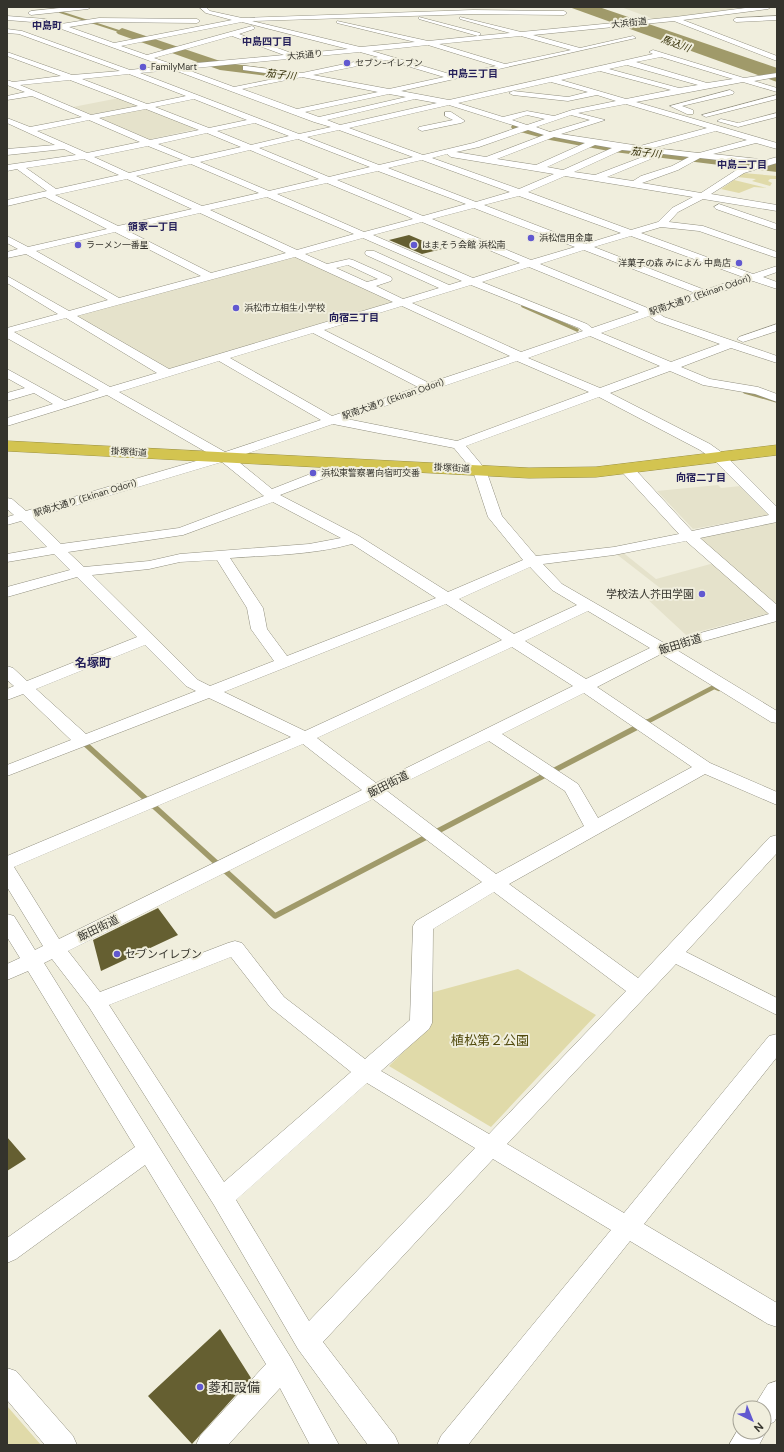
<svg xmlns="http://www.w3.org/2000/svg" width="784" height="1452" viewBox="0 0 784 1452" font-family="'DM Sans','Noto Sans JP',sans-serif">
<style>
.built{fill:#e5e2cb}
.green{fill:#e0daa9}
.water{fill:#a09a6a}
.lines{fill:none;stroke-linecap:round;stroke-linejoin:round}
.stream-far3{stroke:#a09a6a;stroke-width:2}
.stream-far2{stroke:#a09a6a;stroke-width:3.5}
.stream-far1{stroke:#a09a6a;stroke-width:4.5}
.stream{stroke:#a09a6a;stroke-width:5.5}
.river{fill:#a09a6a;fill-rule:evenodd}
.building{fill:#655f31}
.minor-casing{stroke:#918f7f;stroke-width:1}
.highway-casing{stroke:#9b9143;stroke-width:1}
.minor{fill:#fff;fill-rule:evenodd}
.highway{fill:#d3c450;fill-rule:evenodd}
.poi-dot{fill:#6158d0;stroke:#f0eedd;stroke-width:1.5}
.labels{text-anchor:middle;stroke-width:4;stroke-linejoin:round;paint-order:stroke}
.far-street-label{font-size:9px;fill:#34332c;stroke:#f0eedd}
.far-poi-label{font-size:9px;fill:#34332c;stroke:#f0eedd;text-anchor:start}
.far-neighbourhood-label{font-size:10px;font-weight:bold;fill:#25205a;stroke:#f0eedd}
.far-water-label{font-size:10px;font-style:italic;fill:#342f06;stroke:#f0eedd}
.poi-label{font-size:11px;fill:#34332c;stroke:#f0eedd;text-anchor:end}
.street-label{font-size:11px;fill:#34332c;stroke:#f0eedd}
.neighbourhood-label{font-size:12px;font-weight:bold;fill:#25205a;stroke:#f0eedd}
.near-park-label{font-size:13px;fill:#50490c;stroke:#f0eedd}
.near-poi-label{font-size:13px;fill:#34332c;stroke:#f0eedd;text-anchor:start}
</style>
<rect width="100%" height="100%" fill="#f0eedd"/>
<path class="built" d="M621,7H736L732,8L735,9L656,20Z
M119,98L138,106L90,115L73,107Z
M142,107L196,129L147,140L94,117Z
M294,255L396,302L167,371L74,315Z
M718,485L721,488L741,486L771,515L693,529L657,491Z
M777,521V607L697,537Z
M621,551L656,579L714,563L770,613L686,635L645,597L664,591L615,553Z"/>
<path class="green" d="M743,173L777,176V179H770L768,181L772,183L770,186L752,181L756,179L737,177Z
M734,180L767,188L754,187L739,193L721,189Z
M518,969L596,1015L491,1127L389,1066L431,1025L430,993Z
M7,1406L41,1445H7Z"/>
<path class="water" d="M569,7H599L777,68V82Z"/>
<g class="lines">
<path class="stream-far3" d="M43,7H45
M60,12L122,32"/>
<path class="stream-far2" d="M523,306L577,330
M745,392L777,401"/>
<path class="stream-far1" d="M645,723L714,687L719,689"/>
<path class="stream" d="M82,741L275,916L647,722"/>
<path class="river" d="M122,28L226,63L283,70L289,74L283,78L220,70L118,34L116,32Z
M518,123L552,132L614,143L777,162V172L614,152L550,140L513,130L511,127L513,124Z"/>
</g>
<path class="building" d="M409,235L442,249L422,254L389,240Z
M158,908L178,935L101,971L93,940Z
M7,1137L26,1159L7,1171Z
M220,1329L251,1378L192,1444L148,1396Z"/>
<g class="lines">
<defs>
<path id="minor" d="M69,7H91L88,9L31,15L28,13L31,11Z
M199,7H206L210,11L242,18L473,10L564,11L567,13L564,15L473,14L252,21L360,47L415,42L337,23V21L428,41L478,36L419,19V17L480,33L481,34L478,36L510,33L460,19V17L521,32L675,17L753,7H771L768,9L683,20L777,56V61L674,21L533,35L580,48L633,36L636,38L401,91L449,100L653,54L649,52L653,50L744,78L777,73V77L754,81L777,88V92L743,82L636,102L777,143V149L756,143L713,154L759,159L763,161L777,157V163L744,173L711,194L777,205V211L703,199L678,212L669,222L703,226L777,252V258L699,231L661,227L641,233L753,274L777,266V272L763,277L777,282V289L753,281L658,313L664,317L777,356V363L731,348L681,367L710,379L758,387L777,394V402L755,394L703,385L670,371L610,393L710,444L724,454L777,507V522L700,538L777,605V621L675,649L777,711V723L771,722L661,654L597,687L710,763L777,792V805L705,774L509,884L638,978L770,837L777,835V853L686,952L777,998V1015L676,964L507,1144L624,1213L769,1036L777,1034V1057L644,1224L777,1303V1327L768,1324L630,1241L468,1445H437L441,1436L611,1230L493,1159L323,1342L395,1436L399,1445H368L298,1349L214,1205L89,1007L52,959L44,963L291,1358L339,1445H310L280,1388L228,1445H196L200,1436L266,1364L145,1165L16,1259L7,1263V1238L135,1147L28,971L7,980V964L20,958L7,937V914L14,916L35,950L43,946L7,887V856L291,737L209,698L7,776V765L71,740L23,694L7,700V689L14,686L7,680V666L13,668L27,681L137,637L77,577L7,597V587L70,570L54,554L7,562V554L47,547L21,521L7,525V517L14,515L7,509V498L12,499L26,511L213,456L107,395L7,426V418L53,404L34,393L7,401V393L25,388L7,378V369L65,401L99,390L7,338V328L58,314L7,283V276L69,311L108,300L26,254L7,258V252L18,249L7,243V236L28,247L107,229L45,197L7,206V200L47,191L17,169L7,171V165L76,155L64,149L7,155V149L55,145L7,123V118L30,127L82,117L32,96L7,100V96L25,92L7,85V80L13,82L61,76L7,56V52L72,75L120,71L19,34L7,33V29L22,31L130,70L164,66L45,23L7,20V16L46,19L61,24L99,18L197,19L200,21L197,23L99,22L69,27L114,43L232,20L206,13ZM242,22L348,49L294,54L239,34L254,29L255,28L252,26L147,55L121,46ZM232,36L284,55L175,65L154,58ZM521,36L571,50L505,64L439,44ZM428,45L496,66L453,75L372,51ZM360,52L378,57L302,73L246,66H243V70L288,76L234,87L185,69ZM661,57L733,79L707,83L636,62ZM387,60L444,77L389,89L313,75ZM627,65L698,85L679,88L609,69ZM174,70L314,122L331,127L299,134L140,73ZM600,71L671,90L626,99L561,80ZM129,74L186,96L147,104L82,79ZM302,77L378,92L297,109L242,89ZM70,80L138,106L91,115L20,85ZM551,82L588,92L568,97L513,91L509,93L513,95L568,101L597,95L616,101L572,110L554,116L527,111L503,117L458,103ZM389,94L406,97L319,117L305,112ZM194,99L247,120L209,128L155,107ZM415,99L437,103L340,125L327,120ZM626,104L707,128L640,146L561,134L605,120L578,113ZM449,105L519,127L473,143L423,155L349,128ZM146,109L199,130L150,140L99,118ZM527,115L545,119L527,125L512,120ZM571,115L590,120L550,132L536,127ZM89,120L140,142L87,153L37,131ZM255,123L289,136L251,145L217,131ZM339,130L413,157L379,165L307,137ZM528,130L544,135L486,157L456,152L479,147ZM716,131L747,140L699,153L653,148ZM207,133L241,147L192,158L158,144ZM554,137L585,143L536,165L497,159ZM298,139L370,167L329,177L259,148ZM595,145L612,148L563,170L547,167ZM148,146L183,160L129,173L94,157ZM250,150L319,179L269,191L200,162ZM622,150L653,153L595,175L574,172ZM447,154L451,157L554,174L519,189L432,158ZM663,154L689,157L672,166L641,176L633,181L607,177ZM700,158L754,164L738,169L701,193L642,183L678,170ZM84,159L119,175L56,189L26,168ZM422,160L510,192L476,202L388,168ZM191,164L259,193L202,206L136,176ZM378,171L466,204L423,216L337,180ZM565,176L693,197L672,208L658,222L631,230L528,192ZM127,179L192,209L118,226L55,195ZM327,183L407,216L413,219L364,232L277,194ZM519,196L621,233L585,244L484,205ZM267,197L354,234L297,250L210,210ZM474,208L575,247L531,260L432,219ZM200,213L286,253L211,273L126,230ZM422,222L520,263L473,278L373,235ZM115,232L201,276L119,298L36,251ZM631,236L743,277L705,290L594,247ZM363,238L462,281L449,285L374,251H366L365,253L366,255L439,288L403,299L376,286L391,281L392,279L391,277L353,260L349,259L327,264L305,254ZM584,250L695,293L650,309L540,264ZM295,257L393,302L169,369L77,316ZM348,265L378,279L367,282L336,268ZM529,267L639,312L592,328L587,324L482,282ZM471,285L579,328L583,331L521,352L412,303ZM402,306L510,356L429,383L324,330ZM649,316L656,321L720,344L671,362L601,333ZM66,318L157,373L110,387L14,332ZM313,333L418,387L332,416L230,358ZM590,336L660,366L600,388L528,358ZM219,361L321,420L225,452L119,392ZM517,361L589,392L457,441L347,419ZM599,397L700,450L714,460L769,515L692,531L632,466H622L620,469L622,472L679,534L614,547L536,556L502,516L486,470L466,446ZM333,424L454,448L473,471L488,517L523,560L448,592L359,536L280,495L356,466L358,463L356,460H346L272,489L234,458ZM222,462L264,496L179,528L61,544L34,518ZM273,502L341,538L309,544L180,554L149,561L84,567L68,552L183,535ZM686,541L769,614L664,643L562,584L543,564L614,555ZM352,544L436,598L287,656L267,629L263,608L230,558C271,555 313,555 352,544ZM217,560L247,608L251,629L274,661L210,686L198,680L92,575L149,569L180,562ZM530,567L552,590L577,605L514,634L459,599ZM446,604L502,640L305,731L224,692ZM588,611L650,648L586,679L525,641ZM145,645L186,686L196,691L86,734L36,689ZM512,647L573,686L376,783L317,738ZM584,693L692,767L598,818L578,784L502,734ZM489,741L565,791L584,826L496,874L387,791ZM303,744L362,790L59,939L14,867ZM373,799L482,882L416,921L413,926L410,1020L365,1059L284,997L242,943L235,941L228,943L100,992L68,951ZM494,892L626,991L489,1134L381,1071L429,1029L432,1023L433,929ZM231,957L270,1007L351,1072L224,1182L109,1005ZM367,1083L475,1148L309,1321L236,1200Z
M777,16V20L736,22L733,20L736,18Z
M730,90L734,92L733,94L682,106L693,110V114H687L670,106Z
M777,95V99L706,117L702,115Z
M445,112H451L465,121L461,123L422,131L418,129L419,127L453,120L445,116Z
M777,113V117L738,127L717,121L721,119L738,123Z
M719,204L777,224V230L716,209L714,207Z
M777,324V331L743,342L737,339L739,337Z
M7,1368L16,1371L73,1436L77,1445H45L7,1400Z
M777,1381V1417L774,1422L764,1426V1408H753L768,1384Z
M740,1426V1432H764V1428L766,1432L759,1445H729Z"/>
<path id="highway" d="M7,441L529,468L596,467L777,445V455L596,477L529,478L7,451Z"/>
</defs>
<use href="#minor" class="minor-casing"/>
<use href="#highway" class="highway-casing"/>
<use href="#minor" class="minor"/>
<use href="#highway" class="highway"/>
</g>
<g class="poi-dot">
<circle cx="347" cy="63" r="4"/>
<circle cx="143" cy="67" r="4"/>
<circle cx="531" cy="238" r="4"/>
<circle cx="78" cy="245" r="4"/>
<circle cx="414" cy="245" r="4"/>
<circle cx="739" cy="263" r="4"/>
<circle cx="236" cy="308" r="4"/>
<circle cx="313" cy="473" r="4"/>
<circle cx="702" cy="594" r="4"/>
<circle cx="117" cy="954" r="4"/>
<circle cx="200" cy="1387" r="4"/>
</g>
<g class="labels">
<g class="far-street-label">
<text transform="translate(629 23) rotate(-6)" y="3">大浜街道</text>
<text transform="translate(305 55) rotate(-6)" y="3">大浜通り</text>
<text transform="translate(700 295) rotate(-19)" y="3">駅南大通り (Ekinan Odori)</text>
<text transform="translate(393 399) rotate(-19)" y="3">駅南大通り (Ekinan Odori)</text>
<text transform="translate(129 452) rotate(3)" y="3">掛塚街道</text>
<text transform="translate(452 468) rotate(3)" y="3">掛塚街道</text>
<text transform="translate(85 498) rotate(-17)" y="3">駅南大通り (Ekinan Odori)</text>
</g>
<g class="far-poi-label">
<text x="355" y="66">セブン-イレブン</text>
<text x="151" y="70">FamilyMart</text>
<text x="539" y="241">浜松信用金庫</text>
<text x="86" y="248">ラーメン一番星</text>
<text x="422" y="248">はまそう会館 浜松南</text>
<text x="731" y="266" text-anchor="end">洋菓子の森 みによん 中島店</text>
<text x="244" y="311">浜松市立相生小学校</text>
<text x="321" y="476">浜松東警察署向宿町交番</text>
</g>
<g class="far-neighbourhood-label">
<text x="47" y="29">中島町</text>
<text x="267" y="45">中島四丁目</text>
<text x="473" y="77">中島三丁目</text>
<text x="742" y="168">中島二丁目</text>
<text x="153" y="230">領家一丁目</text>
<text x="354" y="321">向宿三丁目</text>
<text x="701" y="481">向宿二丁目</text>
</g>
<g class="far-water-label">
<text transform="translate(676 43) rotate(20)" y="4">馬込川</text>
<text transform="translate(281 74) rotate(7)" y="4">茄子川</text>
<text transform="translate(646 152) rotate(7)" y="4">茄子川</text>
</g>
<g class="poi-label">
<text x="694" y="598">学校法人芥田学園</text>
<text x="125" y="958" text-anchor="start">セブンイレブン</text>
</g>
<g class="street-label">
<text transform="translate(680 644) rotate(-17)" y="4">飯田街道</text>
<text transform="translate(388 784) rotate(-27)" y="4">飯田街道</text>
<text transform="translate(98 928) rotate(-26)" y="4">飯田街道</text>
</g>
<g class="neighbourhood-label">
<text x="93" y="667">名塚町</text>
</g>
<g class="near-park-label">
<text x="490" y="1045">植松第２公園</text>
</g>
<g class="near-poi-label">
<text x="208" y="1392">菱和設備</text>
</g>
</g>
<rect width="784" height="1452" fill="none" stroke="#34332c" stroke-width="16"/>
<g transform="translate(752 1420) rotate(137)"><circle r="19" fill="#f0eedd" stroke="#a5a396"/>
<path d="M0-3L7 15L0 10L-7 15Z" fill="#6158d0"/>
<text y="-6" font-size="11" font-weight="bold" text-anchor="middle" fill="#34332c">N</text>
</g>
</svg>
